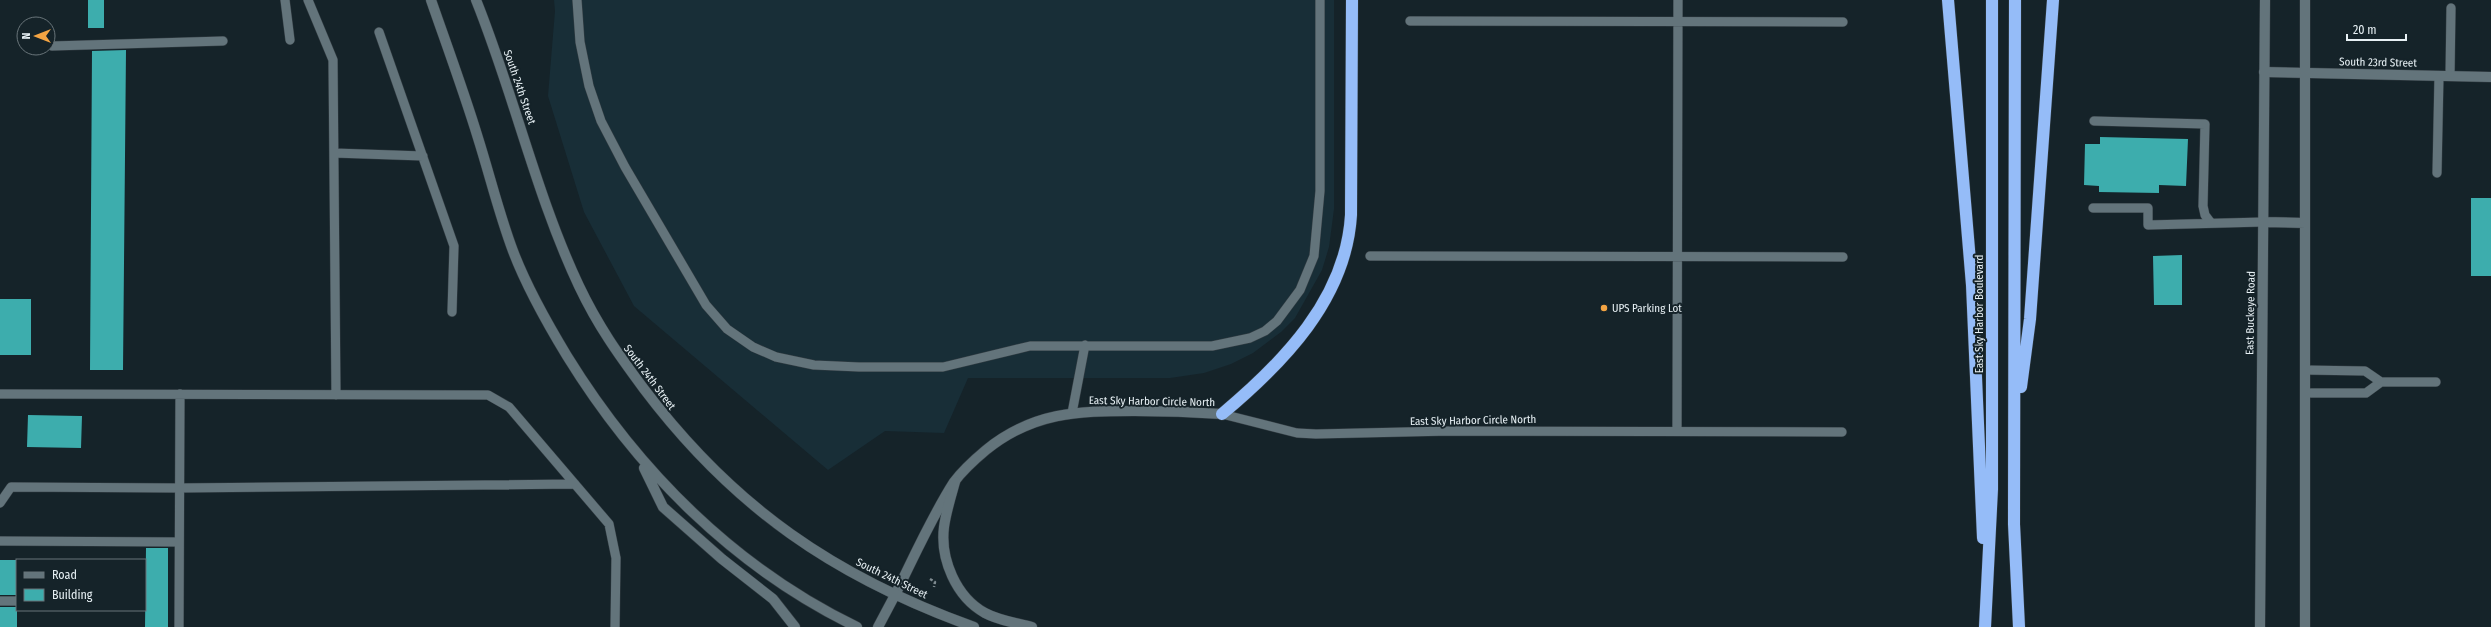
<svg xmlns="http://www.w3.org/2000/svg" width="2491" height="627" viewBox="0 0 2491 627" font-family="'Fira Sans Condensed',sans-serif">
<style>
.built{fill:#182e37}
.building{fill:#3dadad}
.lines{fill:none;stroke-linecap:round;stroke-linejoin:round}
.lane-casing{stroke:#343e44;stroke-width:10}
.street-casing{stroke:#343e44;stroke-width:11}
.secondary-casing{stroke:#343e44;stroke-width:11}
.highway-casing{stroke:#343e44;stroke-width:13}
.path{stroke:#7f8b90;stroke-width:2.5;stroke-dasharray:3 2;stroke-linecap:butt}
.lane{stroke:#63747b;stroke-width:9}
.street{stroke:#63747b;stroke-width:10}
.secondary{stroke:#63747b;stroke-width:10}
.highway{stroke:#95bcf8;stroke-width:12}
.poi-dot{fill:#f3a443;stroke:#152329;stroke-width:1.5}
.labels{text-anchor:middle;stroke-width:4;stroke-linejoin:round;paint-order:stroke}
.street-label{font-size:11px;fill:#e7f0f4;stroke:#152329}
.poi-label{font-size:11px;fill:#e7f0f4;stroke:#152329;text-anchor:start}
</style>
<rect width="100%" height="100%" fill="#152329"/>
<path class="built" d="M554,0H1334V209L1329,247L1322,270L1295,318L1281,332L1253,353L1231,364L1204,373L1170,378H968L944,433L885,431L828,470L634,306L584,212L548,96L555,11Z"/>
<path class="building" d="M88,0H104V28H88Z
M126,50L123,370H90L92,51Z
M2100,137L2188,139L2186,186L2159,185V193L2099,192V186L2084,185L2085,144H2100Z
M2471,198H2491V276H2471Z
M2182,255V305H2154L2153,256Z
M0,299H31V355H0Z
M28,415L82,416L81,448L27,447Z
M146,548H168V627H145Z
M0,560H17V595H0Z
M0,607H17V627H0Z"/>
<g class="lines">
<defs>
<path id="lane" d="M285,0L290,40
M308,0L333,60L336,395
M577,0L580,42L589,86L601,121L625,167L706,305L727,329L753,347L776,357L814,365L859,367H943L1030,346H1212L1250,338L1265,331L1277,321L1300,290L1314,256L1320,191V0
M1410,21L1843,22
M379,32L454,246L452,312
M52,46L223,41
M2450,76L2451,8
M2094,121L2205,124L2203,206L2205,215L2211,223
M334,153L423,156
M2437,173L2439,76
M2093,208H2148V225L2263,222
M1370,256L1843,257
M2305,370L2365,371L2381,382H2436
M2305,393H2366L2381,382
M0,394L488,395L509,407L609,524L616,558L615,627
M1072,413L1085,345
M1222,414L1297,433L1316,434L1450,431L1842,432
M1677,431L1678,0
M0,503L11,487L179,488L575,484
M0,541L179,542
M0,601H17
M179,627L180,394"/>
<path id="street" d="M2264,72L2491,77
M895,595C914,557 931,518 954,482C963,470 974,460 986,450C1033,412 1077,411 1134,411C1164,411 1193,412 1222,414"/>
<path id="secondary" d="M431,0C447,46 464,92 478,138C490,176 499,214 513,251C527,288 547,323 567,356C638,471 735,568 857,627
M476,0C514,94 536,195 579,286C598,326 618,354 644,389C734,508 835,577 974,627
M2263,222L2305,223
M644,468L663,507L722,559L773,599L795,627
M955,482C951,496 946,512 944,527C940,559 956,597 985,613C1000,621 1017,623 1032,627
M878,627L895,595
M2260,627L2265,0
M2305,627V0"/>
<path id="highway" d="M1948,0L1972,285L1983,538
M2015,0L2014,524L2019,627
M2021,387L2030,319L2053,0
M1222,414C1283,363 1346,299 1351,215L1352,0
M1985,627L1992,489V0"/>
</defs>
<use href="#lane" class="lane-casing"/>
<use href="#street" class="street-casing"/>
<use href="#secondary" class="secondary-casing"/>
<use href="#highway" class="highway-casing"/>
<path class="path" d="M930,579L935,582L934,587"/>
<use href="#lane" class="lane"/>
<use href="#street" class="street"/>
<use href="#secondary" class="secondary"/>
<use href="#highway" class="highway"/>
</g>
<circle class="poi-dot" cx="1604" cy="308" r="4"/>
<g class="labels">
<g class="street-label">
<text transform="translate(2378 62) rotate(1)" y="4">South 23rd Street</text>
<text transform="translate(520 87) rotate(71)" y="4">South 24th Street</text>
<text transform="translate(2250 313) rotate(-89)" y="4">East Buckeye Road</text>
<text transform="translate(1979 314) rotate(-90)" y="4">East Sky Harbor Boulevard</text>
<text transform="translate(650 377) rotate(53)" y="4">South 24th Street</text>
<text transform="translate(1152 401) rotate(1)" y="4">East Sky Harbor Circle North</text>
<text transform="translate(1473 420) rotate(-1)" y="4">East Sky Harbor Circle North</text>
<text transform="translate(892 578) rotate(26)" y="4">South 24th Street</text>
</g>
<g class="poi-label">
<text x="1612" y="312">UPS Parking Lot</text>
</g>
</g>
<rect x="16" y="559" width="130" height="52" fill="#152329" stroke="#69757a"/>
<rect x="24" y="572" width="20" height="6" fill="#63747b" stroke="#69757a"/>
<text x="52" y="579" font-size="12" fill="#e7f0f4">Road</text>
<rect x="24" y="589" width="20" height="12" fill="#3dadad" stroke="#69757a"/>
<text x="52" y="599" font-size="12" fill="#e7f0f4">Building</text>
<g transform="translate(36 36) rotate(270)"><circle r="19" fill="#152329" stroke="#69757a"/>
<path d="M0-3L7 15L0 10L-7 15Z" fill="#f3a443"/>
<text y="-6" font-size="11" font-weight="bold" text-anchor="middle" fill="#e7f0f4">N</text>
</g>
<path d="M2347 34v6h59v-6" fill="none" stroke="#e7f0f4" stroke-width="2"/>
<text x="2353" y="34" font-size="12" fill="#e7f0f4" stroke="#152329" stroke-width="3" paint-order="stroke">20 m</text>
</svg>
